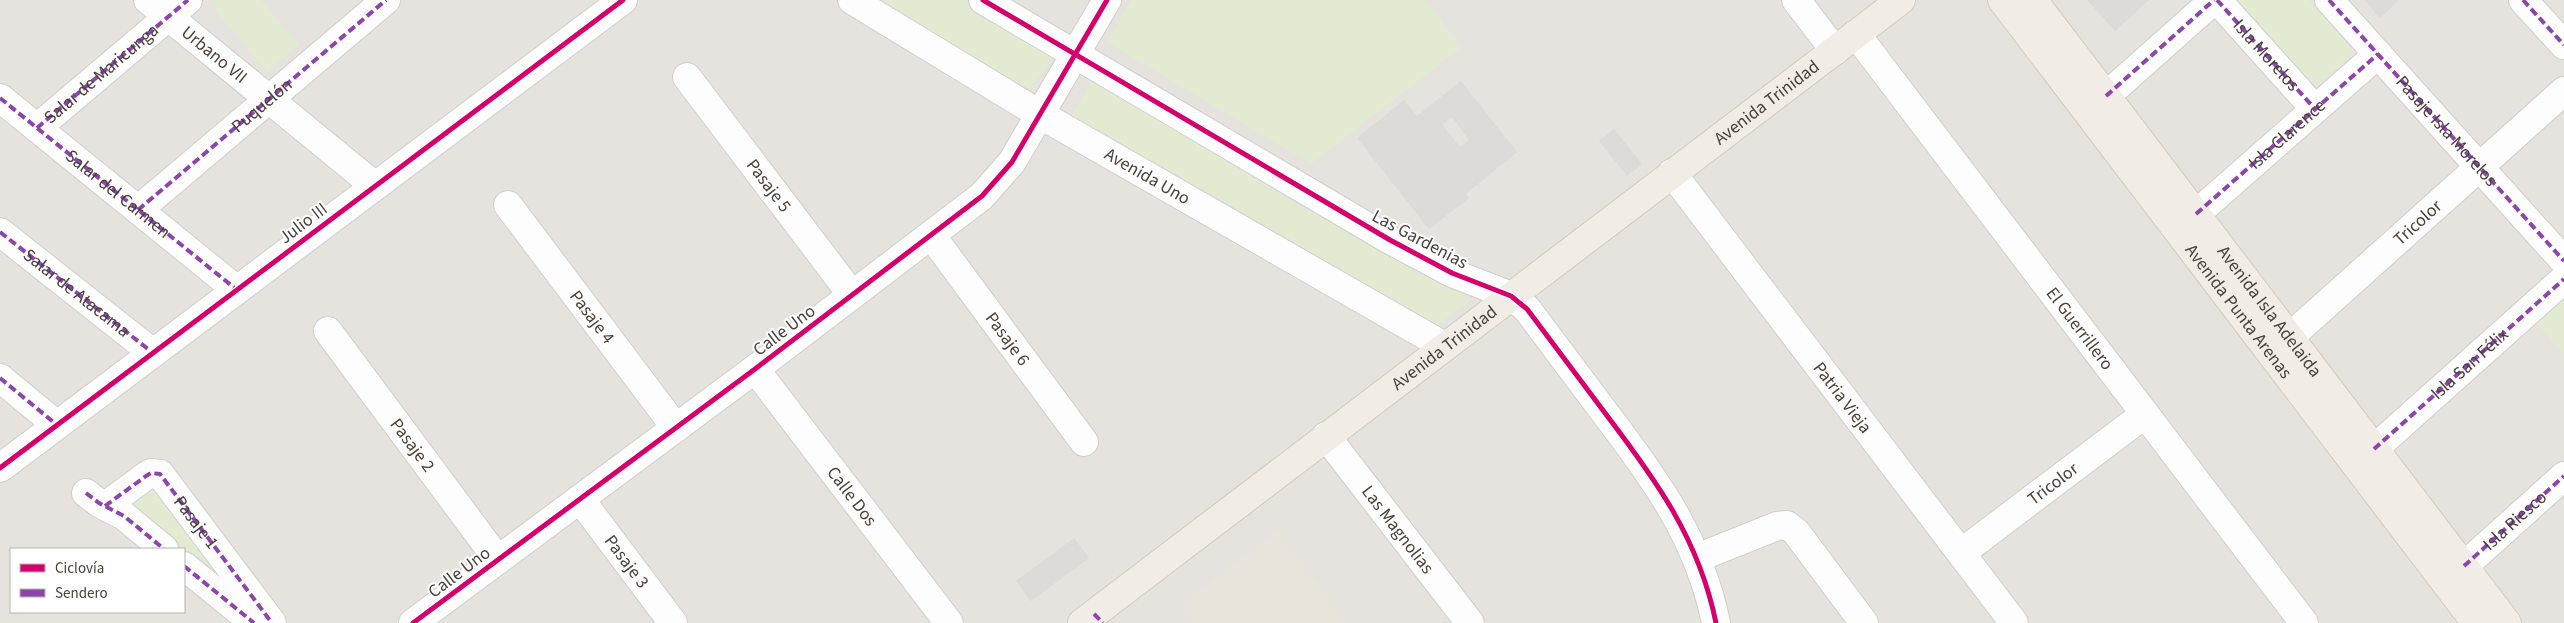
<svg xmlns="http://www.w3.org/2000/svg" width="2564" height="623" viewBox="0 0 2564 623" font-family="'Source Sans 3',sans-serif">
<style>
.residential{fill:#e6e2dd;fill-rule:evenodd}
.education{fill:#e8e3db}
.green{fill:#e2ead2}
.building{fill:#dddad7;fill-rule:evenodd}
.lines{fill:none;stroke-linecap:round;stroke-linejoin:round}
.minor-casing{stroke:#d1cfcc;stroke-width:30}
.major-casing{stroke:#d3cbbe;stroke-width:30}
.minor{stroke:#fdfdfd;stroke-width:28}
.major{stroke:#f1ede6;stroke-width:28}
.quiet{stroke:#8e44ad;stroke-width:4;stroke-dasharray:8 4;stroke-linecap:butt}
.cycleway-casing{stroke:#fff;stroke-width:8}
.cycleway{stroke:#d6006c;stroke-width:5}
.labels{text-anchor:middle;stroke-width:4;stroke-linejoin:round;paint-order:stroke}
.street-label{font-size:18px;fill:#49423b;stroke:#fff}
</style>
<rect width="100%" height="100%" fill="#f3f1ef"/>
<path class="residential" d="M0,0H2564V623H0ZM11,549H184V612H11Z"/>
<path class="education" d="M1279,531L1347,623H1193L1179,605Z"/>
<path class="green" d="M213,0H261L299,45L267,72L209,3Z
M869,0H964L1055,55L1024,97Z
M1131,0H1426L1462,47L1311,164L1107,42Z
M2238,0H2309L2355,52L2314,87Z
M1095,74L1471,300L1432,329L1068,122Z
M2564,287V355L2530,316Z
M160,482L237,599L184,555V549H176L122,504Z"/>
<path class="building" d="M2087,0H2149L2115,31Z
M2364,0H2399L2380,18Z
M1461,81L1517,152L1466,194L1469,198L1429,229L1357,138L1404,100L1417,116ZM1452,117L1469,140L1460,147L1442,124Z
M1614,129L1642,164L1627,176L1599,141Z
M1074,538L1089,558L1031,601L1016,581Z"/>
<g class="lines">
<defs>
<g id="minor">
<path id="s1" d="M148,0L375,186"/>
<path id="s2" d="M852,0L1041,115L1444,346"/>
<path d="M983,0L1390,240L1452,273L1511,296L1527,309C1553,344 1579,378 1605,413C1656,480 1699,539 1716,623"/>
<path d="M1796,0L1835,51"/>
<path d="M2217,0L2315,109"/>
<path id="s3" d="M2329,0L2564,261"/>
<path d="M2523,0L2564,45"/>
<path id="s4" d="M1856,34L2304,623"/>
<path id="s5" d="M687,77L852,295"/>
<path d="M2106,96L2214,0"/>
<path id="s6" d="M0,98L237,290"/>
<path d="M37,128L188,0"/>
<path id="s7" d="M1672,173L2014,623"/>
<path id="s8" d="M508,205L676,428"/>
<path d="M138,210L386,0"/>
<path d="M2196,214L2378,54"/>
<path d="M0,232L153,353"/>
<path id="s9" d="M931,235L1084,442"/>
<path id="s10" d="M328,331L498,560"/>
<path id="s11" d="M2273,352L2564,91"/>
<path id="s12" d="M755,369L949,623"/>
<path d="M0,378L57,425"/>
<path id="s13" d="M1326,436L1470,623"/>
<path d="M2374,449L2564,279"/>
<path d="M0,468L623,0"/>
<path d="M86,493L99,503L124,516L164,549"/>
<path id="s14" d="M580,499L673,623"/>
<path id="s15" d="M105,506L146,476L151,473L160,474L272,623"/>
<path id="s16" d="M1961,553L2145,414"/>
<path d="M1697,558L1777,526L1787,525L1796,532L1864,623"/>
<path d="M184,566L254,623"/>
<path id="s17" d="M2464,566L2564,476"/>
<path d="M413,623L755,369L982,196L1012,162L1107,0"/>
</g>
<g id="major">
<path id="s18" d="M2002,0L2476,623"/>
<path id="s19" d="M2033,0L2507,623"/>
<path id="s20" d="M1082,623L1901,0"/>
</g>
</defs>
<use href="#minor" class="minor-casing"/>
<use href="#major" class="major-casing"/>
<use href="#minor" class="minor"/>
<use href="#major" class="major"/>
<g class="quiet">
<path id="s21" d="M2217,0L2315,109"/>
<path d="M2329,0L2564,261"/>
<path d="M2523,0L2564,45"/>
<path d="M2106,96L2214,0"/>
<path d="M0,98L237,290"/>
<path id="s22" d="M37,128L188,0"/>
<path id="s23" d="M138,210L386,0"/>
<path id="s24" d="M2196,214L2378,54"/>
<path id="s25" d="M0,232L153,353"/>
<path d="M0,378L57,425"/>
<path id="s26" d="M2374,449L2564,279"/>
<path d="M86,493L99,503L124,516L164,549"/>
<path d="M105,506L146,476L151,473L160,474L272,623"/>
<path d="M184,566L254,623"/>
<path d="M2464,566L2564,476"/>
<path d="M1094,614L1103,623"/>
</g>
<defs>
<path id="cycleway" d="M983,0L1390,240L1452,273L1511,296L1527,309C1553,344 1579,378 1605,413C1656,480 1699,539 1716,623
M0,468L623,0
M413,623L755,369L982,196L1012,162L1107,0"/>
</defs>
<use href="#cycleway" class="cycleway-casing"/>
<use href="#cycleway" class="cycleway"/>
</g>
<g class="labels">
<g class="street-label">
<text dy="6" stroke="none"><textPath href="#s1" startOffset="86">Urbano VII</textPath></text>
<text dy="6" stroke="none"><textPath href="#s21" startOffset="74">Isla Morelos</textPath></text>
<text dy="6" stroke="none"><textPath href="#s22" startOffset="84">Salar de Maricunga</textPath></text>
<text dy="6" stroke="none"><textPath href="#s20" startOffset="860">Avenida Trinidad</textPath></text>
<text dy="6" stroke="none"><textPath href="#s23" startOffset="162">Puquelón</textPath></text>
<text dy="6" stroke="none"><textPath href="#s3" startOffset="176">Pasaje Isla Morelos</textPath></text>
<text dy="6" stroke="none"><textPath href="#s24" startOffset="121">Isla Clarence</textPath></text>
<text dy="6" stroke="none"><textPath href="#s2" startOffset="344">Avenida Uno</textPath></text>
<text dy="6" stroke="none"><textPath href="#s5" startOffset="136">Pasaje 5</textPath></text>
<text dy="6" stroke="none"><textPath href="#s6" startOffset="152">Salar del Carmen</textPath></text>
<text transform="translate(303 223) rotate(-37)" y="6">Julio III</text>
<text dy="6" stroke="none"><textPath href="#s11" startOffset="194">Tricolor</textPath></text>
<text transform="translate(1420 239) rotate(28)" y="6">Las Gardenias</text>
<text dy="6" stroke="none"><textPath href="#s25" startOffset="98">Salar de Atacama</textPath></text>
<text dy="6" stroke="none"><textPath href="#s18" startOffset="391">Avenida Punta Arenas</textPath></text>
<text dy="6" stroke="none"><textPath href="#s19" startOffset="391">Avenida Isla Adelaida</textPath></text>
<text dy="6" stroke="none"><textPath href="#s8" startOffset="140">Pasaje 4</textPath></text>
<text dy="6" stroke="none"><textPath href="#s4" startOffset="370">El Guerrillero</textPath></text>
<text transform="translate(784 330) rotate(-37)" y="6">Calle Uno</text>
<text dy="6" stroke="none"><textPath href="#s9" startOffset="129">Pasaje 6</textPath></text>
<text dy="6" stroke="none"><textPath href="#s20" startOffset="455">Avenida Trinidad</textPath></text>
<text dy="6" stroke="none"><textPath href="#s26" startOffset="128">Isla San Félix</textPath></text>
<text dy="6" stroke="none"><textPath href="#s7" startOffset="282">Patria Vieja</textPath></text>
<text dy="6" stroke="none"><textPath href="#s10" startOffset="142">Pasaje 2</textPath></text>
<text dy="6" stroke="none"><textPath href="#s16" startOffset="115">Tricolor</textPath></text>
<text dy="6" stroke="none"><textPath href="#s12" startOffset="160">Calle Dos</textPath></text>
<text dy="6" stroke="none"><textPath href="#s17" startOffset="68">Isla Riesco</textPath></text>
<text dy="6" stroke="none"><textPath href="#s15" startOffset="126">Pasaje 1</textPath></text>
<text dy="6" stroke="none"><textPath href="#s13" startOffset="118">Las Magnolias</textPath></text>
<text dy="6" stroke="none"><textPath href="#s14" startOffset="78">Pasaje 3</textPath></text>
<text transform="translate(459 572) rotate(-37)" y="6">Calle Uno</text>
</g>
</g>
<rect x="10" y="548" width="175" height="65" fill="#ffffff" stroke="#b6b3b1"/>
<rect x="20" y="564" width="25" height="8" fill="#d6006c" stroke="#b6b3b1"/>
<text x="55" y="573" font-size="15" fill="#49423b">Ciclovía</text>
<rect x="20" y="589" width="25" height="8" fill="#8e44ad" stroke="#b6b3b1"/>
<text x="55" y="598" font-size="15" fill="#49423b">Sendero</text>
</svg>
